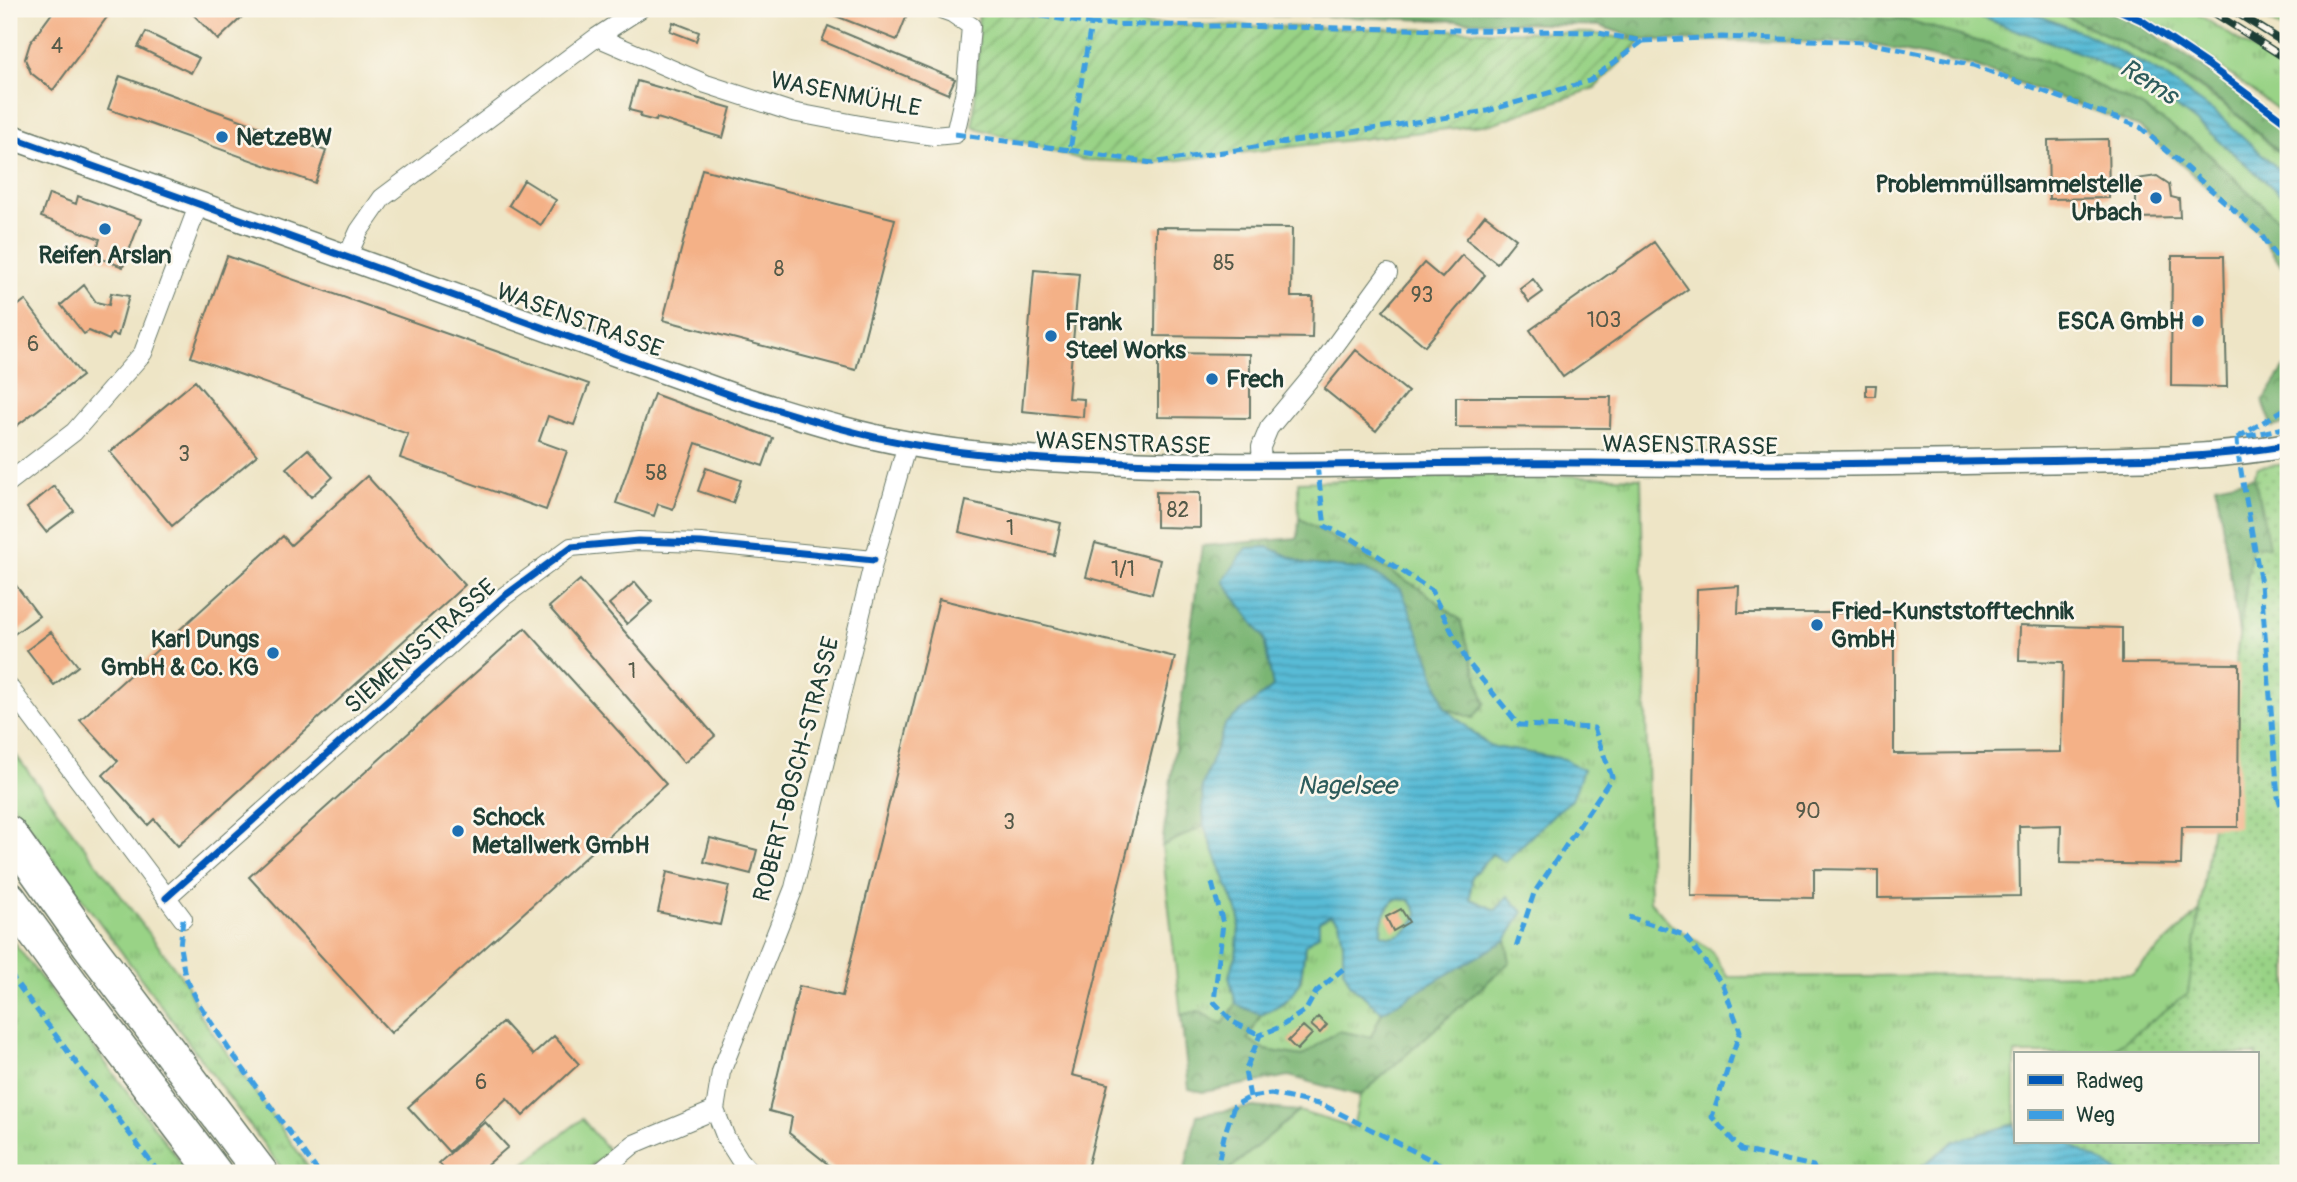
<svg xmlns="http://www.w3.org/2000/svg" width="2297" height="1182" viewBox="0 0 2297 1182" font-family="Pangolin,sans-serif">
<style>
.grass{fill:url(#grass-tufts);stroke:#5c885d;stroke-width:2}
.forest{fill:url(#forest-crowns);stroke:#4c7954;stroke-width:2}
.park{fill:url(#park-dots);stroke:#5c885d;stroke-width:2}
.garden{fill:url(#garden-furrows);stroke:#5c885d;stroke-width:2}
.water{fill:url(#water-rules);stroke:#3c7c85;stroke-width:2;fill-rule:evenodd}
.building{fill:#f4b187}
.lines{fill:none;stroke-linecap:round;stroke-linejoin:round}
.street-casing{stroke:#677867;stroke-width:20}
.secondary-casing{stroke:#677867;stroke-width:27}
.highway-casing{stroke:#677867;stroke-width:36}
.street{stroke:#fff;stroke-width:18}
.secondary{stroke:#fff;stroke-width:24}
.highway{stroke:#fff;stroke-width:33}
.rail-casing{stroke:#1f3d34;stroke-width:8}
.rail{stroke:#fbf7ec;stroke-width:5;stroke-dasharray:16;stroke-linecap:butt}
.quiet{stroke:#3c9ee2;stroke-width:5;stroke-dasharray:10 5;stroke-linecap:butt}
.cycleway-casing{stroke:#fbf7ec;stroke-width:11}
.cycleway{stroke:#0057b8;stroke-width:7}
.poi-dot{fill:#1f6fb2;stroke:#fbf7ec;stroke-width:2.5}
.labels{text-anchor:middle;stroke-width:5;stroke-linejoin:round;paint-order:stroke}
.number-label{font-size:21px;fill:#545a49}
.street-label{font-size:24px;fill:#1f3d34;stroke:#fbf7ec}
.poi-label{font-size:24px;font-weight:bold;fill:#1f3d34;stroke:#fbf7ec;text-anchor:start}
.water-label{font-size:26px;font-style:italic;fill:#2d5c5c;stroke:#fbf7ec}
</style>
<defs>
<pattern id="grass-tufts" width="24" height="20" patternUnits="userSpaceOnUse" patternTransform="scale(1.75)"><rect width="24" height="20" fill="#99d386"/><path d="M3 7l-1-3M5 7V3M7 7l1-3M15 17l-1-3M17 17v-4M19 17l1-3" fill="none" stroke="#7cac6e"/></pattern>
<pattern id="forest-crowns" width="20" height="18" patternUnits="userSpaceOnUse" patternTransform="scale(1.75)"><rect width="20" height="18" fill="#7ab573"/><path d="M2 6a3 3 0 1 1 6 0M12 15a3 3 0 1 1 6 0" fill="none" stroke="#63945f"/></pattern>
<pattern id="park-dots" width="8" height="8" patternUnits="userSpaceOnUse" patternTransform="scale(1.75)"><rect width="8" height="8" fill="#99d386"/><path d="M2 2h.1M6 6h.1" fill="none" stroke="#7cac6e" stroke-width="1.8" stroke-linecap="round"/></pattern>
<pattern id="garden-furrows" width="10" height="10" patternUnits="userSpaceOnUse" patternTransform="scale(1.75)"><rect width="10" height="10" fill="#99d386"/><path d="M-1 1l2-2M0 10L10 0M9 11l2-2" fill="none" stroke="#7cac6e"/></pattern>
<pattern id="water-rules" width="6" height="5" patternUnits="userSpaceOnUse" patternTransform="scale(1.75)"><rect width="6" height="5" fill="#58bbd6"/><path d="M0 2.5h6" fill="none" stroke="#4899ae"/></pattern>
</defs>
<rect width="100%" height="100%" fill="#fbf7ec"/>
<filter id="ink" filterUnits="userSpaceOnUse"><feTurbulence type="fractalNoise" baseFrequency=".0143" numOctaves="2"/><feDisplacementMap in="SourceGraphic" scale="14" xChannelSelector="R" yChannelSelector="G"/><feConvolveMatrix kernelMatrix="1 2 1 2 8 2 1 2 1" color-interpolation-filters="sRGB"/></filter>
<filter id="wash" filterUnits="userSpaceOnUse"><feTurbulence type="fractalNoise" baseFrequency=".00686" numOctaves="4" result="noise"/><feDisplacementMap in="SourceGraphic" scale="28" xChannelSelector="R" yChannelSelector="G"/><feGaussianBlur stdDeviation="1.57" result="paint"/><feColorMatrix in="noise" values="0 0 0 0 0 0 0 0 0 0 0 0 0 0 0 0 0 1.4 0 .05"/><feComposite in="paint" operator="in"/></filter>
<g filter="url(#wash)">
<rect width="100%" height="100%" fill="#eee5c6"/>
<path class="grass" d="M1770,9H1949L1972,14L2083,54L2155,91L2208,131L2288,201V229L2199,145L2142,107L2050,63Z
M2022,9H2048L2098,30L2168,67L2231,110L2288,161V178C2248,142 2209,105 2163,76C2119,48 2070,28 2022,9Z
M2130,9H2190L2277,65L2288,73V117L2205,56Z
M2251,9H2284L2288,19V33Z
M1513,474L1641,478L1650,901L1670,924L1710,949L1728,977L2132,974L2246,868L2288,1127L2257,1142V1054H2015V1124L1955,1141L1915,1171L1906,1173H1225L1299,1111L1353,1128L1360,1096L1509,962L1506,940L1522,912L1496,910L1470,899L1472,876L1492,854L1572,800L1564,759L1489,746L1445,708L1473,718L1460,620L1422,590L1299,518L1298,482Z
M9,746L186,983L200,1015L313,1173H285L9,800Z
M1204,826L1240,918L1236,956L1229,976L1236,1004L1222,1025L1199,1011L1181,1015L1162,846Z
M1396,899L1410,900L1418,913C1412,929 1398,942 1380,934C1381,920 1384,908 1396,899Z
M1330,915L1339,921L1343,942V969L1351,985L1382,1012L1371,1037L1338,1031L1302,1056L1265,1050L1248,1039L1261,1015L1285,1003L1301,981L1305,945L1319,934V921Z
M9,936L189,1173H9Z
M582,1119L610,1152L582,1173H512Z"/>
<path class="forest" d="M1054,9H1770L1911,21L2050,63L2142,107L2199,145L2288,229V276L2259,233L2139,127L1973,66L1865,43L1643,40L1600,26L1324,16L1106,15Z
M2048,9H2105L2139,24L2204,68L2270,118L2288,134V161C2270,144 2252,126 2232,110C2178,66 2112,36 2048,9Z
M2288,363V423L2273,427L2263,401Z
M2288,470L2243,658L2216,485Z
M1299,518L1422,590L1460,620L1485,703L1473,718L1445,708L1429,659L1366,570L1305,564L1268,547L1223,581L1264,638L1273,687L1226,723L1202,786L1204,826L1162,846L1202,546L1298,538Z
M1506,940L1510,962L1360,1096L1289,1076L1203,1092L1189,1089L1181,1015L1199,1011L1222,1025L1236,1004L1261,1015L1248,1039L1265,1050L1302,1056L1338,1031L1371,1037L1382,1012Z
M1252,1107L1299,1111L1225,1173H1184L1197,1115Z"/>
<path class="park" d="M2288,464V1173H1931L2015,1123V1142H2257V1054H2108L2188,993L2252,547L2269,546L2254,474L2258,467Z"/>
<path class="garden" d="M978,11L1105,23L1591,33L1642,41L1595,88L1491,124L1152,163L1083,160L973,127L979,37Z"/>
<path class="water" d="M1949,9H2022L2093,37L2163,75L2220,116L2288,178V201L2208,131L2155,91L2083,54L1972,14Z
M1268,547L1305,564L1366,570L1401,589L1429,659L1445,708L1489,746L1564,759L1583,770L1572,800L1554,814L1505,862L1492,854L1472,876L1470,899L1496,910L1508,896L1523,912L1506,940L1382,1012L1351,985L1343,969V942L1339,921L1331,915L1319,921V934L1305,945C1300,988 1302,994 1261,1015L1236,1004L1229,976L1236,956L1240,918L1204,826L1202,786L1226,723L1273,687L1264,638L1223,581L1247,548ZM1395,899L1410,900L1418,913C1412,929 1398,942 1381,934C1381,920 1384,908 1395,899Z
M2015,1124V1142H2069L2071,1145L2121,1173H1906L1915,1171L1955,1141Z"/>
<g id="blocks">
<path class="building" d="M55,9H113L53,90L31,73L25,59L30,43Z
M188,9H233L242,17L218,40Z
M818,9H907L909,10L897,40Z
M673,22L699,32L696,41L670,31Z
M828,26L955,79L948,94L822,41Z
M146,32L199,58L191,73L138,47Z
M120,76L326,151L315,183L108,109Z
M637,81L731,108L723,138L657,118L656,121L640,117L641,113L629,110Z
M2108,139L2109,198L2049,199L2048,140Z
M702,169L895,219L856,370L663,320Z
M2157,176L2169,184L2171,197L2179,199L2180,217L2136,218V179Z
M524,180L556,200L541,225L509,205Z
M49,194L76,204L78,196L141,219L123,267L94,256L100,239L41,217Z
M1485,215L1516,239L1497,263L1466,239Z
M1156,227L1292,228L1291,297H1313L1312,338L1155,336Z
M1654,242L1688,289L1563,377L1530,330Z
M1462,255L1485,275L1425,346L1383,311L1424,263L1442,278Z
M227,256L589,384L574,425L548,416L539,441L567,451L546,510L400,458L408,434L191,357Z
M2172,256H2224L2227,387L2171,386Z
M1034,270L1079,274L1068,398L1084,399L1083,417L1022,411Z
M1533,279L1543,292L1529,302L1520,289Z
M84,285L96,302L109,305L111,293L129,296L118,336L112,334L109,340L89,331L84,334L61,305Z
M25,300L82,376L15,427L9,419V313Z
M1356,350L1408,392L1376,431L1324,389Z
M1158,353L1250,354V418L1158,417Z
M195,381L257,455L172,526L110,452Z
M1866,385H1876L1875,396H1866Z
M654,394L773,438L763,466L696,443L673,509L658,504L654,516L616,503Z
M1456,397H1611L1610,428L1456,427Z
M308,449L333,477L311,497L286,468Z
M706,468L741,480L733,503L698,491Z
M367,476L465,585L178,846L154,819L148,825L103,775L118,761L80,720L283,536L291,545Z
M54,486L74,511L46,532L27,508Z
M1156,492L1200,493V528L1156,527Z
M966,501L1061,523L1054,555L959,532Z
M1095,543L1160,560L1152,594L1086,577Z
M9,576L39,616L13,635L9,630Z
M580,580L715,736L684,763L549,607Z
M635,582L652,602L627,624L609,604Z
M1739,586L1738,613H1894V754L2061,752L2063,662L2019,661L2020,625L2122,628V663L2239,664L2238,827H2182L2181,865L2060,863L2061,825L2019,826L2020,896L1878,898V870L1814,869V898L1691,896L1697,589Z
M939,599L1175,657L1072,1075L1108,1084L1086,1173H839L789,1133L792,1117L769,1111L799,986L842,996Z
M525,628L666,784L391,1033L249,877Z
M51,632L78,666L54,685L27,650Z
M710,838L757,850L751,874L704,862Z
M667,872L729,886L720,925L658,912Z
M1401,909L1409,922L1393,931L1386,917Z
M1318,1017L1327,1025L1320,1033L1311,1025Z
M503,1022L533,1055L554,1036L579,1064L523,1116L507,1098L449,1152L408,1107Z
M1303,1026L1312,1034L1297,1050L1288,1041Z
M485,1122L508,1147L478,1173H448L439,1163Z"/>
</g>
</g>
<g filter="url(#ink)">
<use href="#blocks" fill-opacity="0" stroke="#677867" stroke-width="2"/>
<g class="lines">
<defs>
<path id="street" d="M597,37L706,84L792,112L871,127L934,136L955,134L966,86L971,26L952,13L941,9
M347,257L359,231L382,198L597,37L640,9
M1262,466L1261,447L1269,428L1318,369L1388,273
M9,482L74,432L143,353L198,206
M9,687L183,919
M166,898L503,597L571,547L638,541L701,543L874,560
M599,1173L634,1144L715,1110
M752,1173L740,1160L726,1138L715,1110L721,1072L794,888L874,560L907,444"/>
<path id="secondary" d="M9,136L736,397C793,414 850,434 910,444C974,456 1039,459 1105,462C1267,470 1429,461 1591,463C1732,465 1873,464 2015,461C2106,459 2198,461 2288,445"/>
<path id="highway" d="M9,833L88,944L261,1173
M9,898L79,994L215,1173"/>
</defs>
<use href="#street" class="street-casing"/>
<use href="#secondary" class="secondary-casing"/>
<use href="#highway" class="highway-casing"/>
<use href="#street" class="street"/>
<use href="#secondary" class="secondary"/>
<use href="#highway" class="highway"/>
<defs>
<path id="rail" d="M2208,9L2288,60
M2231,9L2288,45"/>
</defs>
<use href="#rail" class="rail-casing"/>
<use href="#rail" class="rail"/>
<path class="quiet" d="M952,13L967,9
M1643,41L1722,37L1865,42L1973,65L2140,127L2260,233L2288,275
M955,134L1070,150L1091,24L999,9
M1070,150L1152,163L1487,111L1589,81L1643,41L1592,32L1091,24
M2247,436L2288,427
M2237,438L2238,454L2261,584L2278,797L2288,825
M2237,438L2288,407
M1317,466L1325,526L1351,538L1431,590L1466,660L1519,725L1594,728L1612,777L1534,893L1515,951
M1212,883L1223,923L1214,1002L1233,1022L1260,1035
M1629,917L1684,935L1723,985L1740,1031L1712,1117L1741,1150L1813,1166L1816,1173
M183,919L180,947L185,976L199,1004L228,1048L319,1173
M9,973L159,1173
M1250,1097L1245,1071L1260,1035L1280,1027L1306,1010L1316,992L1343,969
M1216,1173L1224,1136L1234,1106L1250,1097L1271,1094L1323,1105L1457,1173"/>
<defs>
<path id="cycleway" d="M2117,9L2141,20L2208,65L2288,124
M9,136L736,397C793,414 850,434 910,444C974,456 1039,459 1105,462C1267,470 1429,461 1591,463C1732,465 1873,464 2015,461C2106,459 2198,461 2288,445
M166,898L503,597L571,547L638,541L701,543L874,560"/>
</defs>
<use href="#cycleway" class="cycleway-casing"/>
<use href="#cycleway" class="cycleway"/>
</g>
</g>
<g class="poi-dot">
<circle cx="222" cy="137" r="7"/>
<circle cx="2156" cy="198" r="7"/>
<circle cx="105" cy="229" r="7"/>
<circle cx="2198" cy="321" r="7"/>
<circle cx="1051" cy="336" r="7"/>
<circle cx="1212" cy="379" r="7"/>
<circle cx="1817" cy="625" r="7"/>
<circle cx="273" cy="653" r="7"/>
<circle cx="458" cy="831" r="7"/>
</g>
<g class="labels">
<g class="number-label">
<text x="57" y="53">4</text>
<text x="1224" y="270">85</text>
<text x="779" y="276">8</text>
<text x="1422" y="302">93</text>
<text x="1604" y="327">103</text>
<text x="33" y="351">6</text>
<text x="184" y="461">3</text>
<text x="656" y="480">58</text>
<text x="1178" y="517">82</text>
<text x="1010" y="535">1</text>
<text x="1123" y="576">1/1</text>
<text x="632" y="678">1</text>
<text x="1808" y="818">90</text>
<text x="1009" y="829">3</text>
<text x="481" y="1089">6</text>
</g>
<g class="street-label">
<text transform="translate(846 94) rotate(11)" y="8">WASENMÜHLE</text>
<text transform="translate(580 320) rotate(20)" y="8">WASENSTRASSE</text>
<text transform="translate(1123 443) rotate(2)" y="8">WASENSTRASSE</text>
<text transform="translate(1690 445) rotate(1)" y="8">WASENSTRASSE</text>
<text transform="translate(420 646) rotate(-41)" y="8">SIEMENSSTRASSE</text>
<text transform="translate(796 769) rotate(-75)" y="8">ROBERT-BOSCH-STRASSE</text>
</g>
<g class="poi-label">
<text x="236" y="145">NetzeBW</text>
<text x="2142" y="192" text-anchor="end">Problemmüllsammelstelle<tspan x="2142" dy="28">Urbach</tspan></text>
<text x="105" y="263" text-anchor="middle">Reifen Arslan</text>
<text x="2184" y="329" text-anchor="end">ESCA GmbH</text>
<text x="1065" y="330">Frank<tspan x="1065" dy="28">Steel Works</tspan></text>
<text x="1226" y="387">Frech</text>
<text x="1831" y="619">Fried-Kunststofftechnik<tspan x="1831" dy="28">GmbH</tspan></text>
<text x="259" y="647" text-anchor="end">Karl Dungs<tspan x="259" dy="28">GmbH &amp; Co. KG</tspan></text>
<text x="472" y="825">Schock<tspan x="472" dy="28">Metallwerk GmbH</tspan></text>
</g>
<g class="water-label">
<text transform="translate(2149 81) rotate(32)" y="9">Rems</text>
<text x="1347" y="794">Nagelsee</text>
</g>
</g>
<rect width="2297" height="1182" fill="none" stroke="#fbf7ec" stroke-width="35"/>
<rect x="2014" y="1052" width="245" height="91" fill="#fbf7ec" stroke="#a3ada2" stroke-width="2"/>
<rect x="2028" y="1075" width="35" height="10" fill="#0057b8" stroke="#a3ada2" stroke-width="2"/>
<text x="2076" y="1088" font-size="21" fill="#1f3d34">Radweg</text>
<rect x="2028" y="1110" width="35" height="10" fill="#3c9ee2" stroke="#a3ada2" stroke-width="2"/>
<text x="2076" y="1122" font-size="21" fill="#1f3d34">Weg</text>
</svg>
